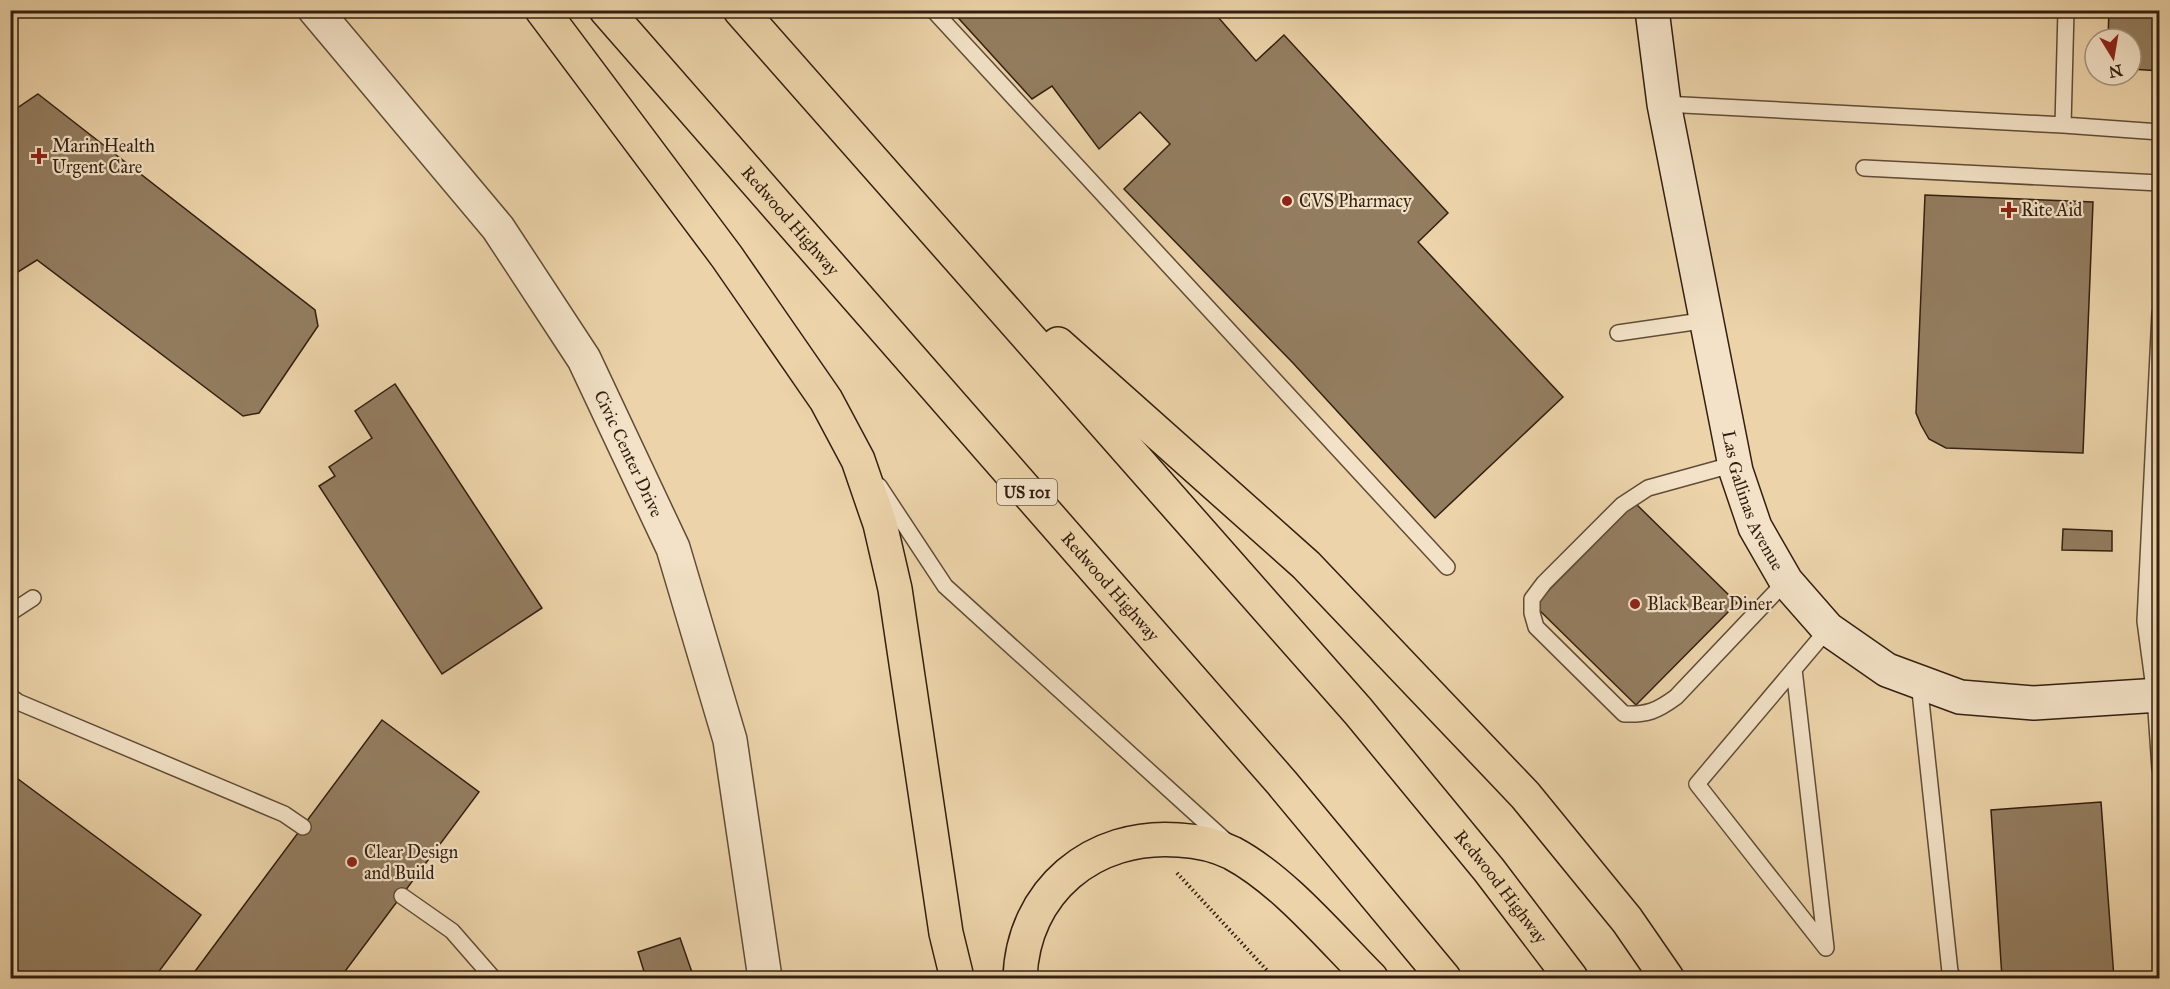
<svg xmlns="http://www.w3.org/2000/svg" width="2170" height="989" viewBox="0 0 2170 989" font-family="'IM FELL Great Primer',serif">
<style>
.building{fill:#937d60;stroke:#331f11;stroke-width:1.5}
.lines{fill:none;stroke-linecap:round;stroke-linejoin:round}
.service-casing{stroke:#614c37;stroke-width:18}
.tertiary-casing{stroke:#614c37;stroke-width:36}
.secondary-casing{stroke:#331f11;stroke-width:36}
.motorway-casing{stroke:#331f11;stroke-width:36}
.path{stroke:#331f11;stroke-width:4;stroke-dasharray:1.5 3;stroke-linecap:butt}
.service{stroke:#f3e2c7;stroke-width:15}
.tertiary{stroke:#f3e2c7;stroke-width:33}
.secondary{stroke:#f3e2c7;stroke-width:33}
.motorway{stroke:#ecd3a9;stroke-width:33}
.poi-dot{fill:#8f2418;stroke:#f3e2c7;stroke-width:2}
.labels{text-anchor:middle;stroke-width:4.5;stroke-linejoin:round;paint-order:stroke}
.shield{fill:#f3e2c7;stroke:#6d5a48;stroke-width:1.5}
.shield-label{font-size:16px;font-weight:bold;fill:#331f11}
.poi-label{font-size:18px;fill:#331f11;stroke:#f3e2c7;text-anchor:start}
.street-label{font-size:18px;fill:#331f11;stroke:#f3e2c7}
</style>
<rect width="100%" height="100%" fill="#ecd3a9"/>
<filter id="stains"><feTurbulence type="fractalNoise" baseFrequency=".00333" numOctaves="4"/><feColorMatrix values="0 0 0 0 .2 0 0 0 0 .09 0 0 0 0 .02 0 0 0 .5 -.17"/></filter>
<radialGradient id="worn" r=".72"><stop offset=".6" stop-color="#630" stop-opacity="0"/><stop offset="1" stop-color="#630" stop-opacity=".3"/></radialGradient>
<path class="building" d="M951,10H1212L1256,61L1284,35L1448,213L1418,242L1563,397L1435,518L1293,363L1124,189L1170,144L1140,112L1099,149L1052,86L1032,99Z
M2109,10H2160V71L2131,69V39H2108Z
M38,94L315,310L318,326L259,413L243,416L37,260L10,277V113Z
M1925,195L2093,202L2083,453L1946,448L1929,439L1921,425L1916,413Z
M395,384L542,608L442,674L319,486L335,476L329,467L372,438L355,411Z
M1635,503L1737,603L1636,705L1534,605Z
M2063,529L2112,531V551L2062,550Z
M382,720L479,792L340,978H190Z
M10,773L201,915L154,978H10Z
M2101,802L2114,978H2002L1991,810Z
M680,938L694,978H646L638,952Z"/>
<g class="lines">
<defs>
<path id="service" d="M933,10L1447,567
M1664,104L2063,125L2066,10
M2063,125L2160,132
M1864,168L2160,183
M2160,313L2145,621L2155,696L2160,769
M1618,333L1708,320
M1735,464L1648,488L1622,505L1544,583L1532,599V613L1536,627L1624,714C1647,715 1657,711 1676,697L1786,581
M879,486L945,586L1227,842
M10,613L33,598
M1794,669L1826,948L1697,784L1828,629
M1919,682L1950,972L1954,978
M10,696L18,702L284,814L303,827
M402,896L452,931L493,978"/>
<g id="tertiary">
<path id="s1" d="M315,10L498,228L584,359L673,548L730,740L765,978"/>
</g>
<g id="secondary">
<path id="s2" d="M1652,10L1664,104L1736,471L1755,527L1786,581L1828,629L1887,670L1960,697L2034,703L2160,695"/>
</g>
<g id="motorway">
<path d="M542,10L727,257L826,400L858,460L880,524L895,589L946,933L957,978"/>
<path id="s3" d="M606,10L1282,783L1444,978"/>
<path id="s4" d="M740,10L1358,711L1489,870L1571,978"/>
<path d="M1058,344L1306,565L1525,795L1627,920L1667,978"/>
<path d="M1020,978C1023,891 1093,833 1179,840C1197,841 1216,845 1232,853C1283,880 1331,938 1371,978"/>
</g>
</defs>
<use href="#service" class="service-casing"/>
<use href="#tertiary" class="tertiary-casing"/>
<use href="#secondary" class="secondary-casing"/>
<use href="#motorway" class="motorway-casing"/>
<path class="path" d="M1177,873L1274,978"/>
<use href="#service" class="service"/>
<use href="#tertiary" class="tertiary"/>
<use href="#secondary" class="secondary"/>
<use href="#motorway" class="motorway"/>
</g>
<g class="poi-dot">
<path d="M36 147h6v6h6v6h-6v6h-6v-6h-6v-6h6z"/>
<circle cx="1287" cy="201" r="6"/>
<path d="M2006 201h6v6h6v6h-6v6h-6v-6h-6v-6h6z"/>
<circle cx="1635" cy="604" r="6"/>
<circle cx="352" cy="862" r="6"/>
</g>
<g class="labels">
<rect class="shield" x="997" y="479" width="60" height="26" rx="4.5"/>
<g class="shield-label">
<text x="1027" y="498">US 101</text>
</g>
<g class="poi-label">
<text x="52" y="152">Marin Health<tspan x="52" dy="21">Urgent Care</tspan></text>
<text x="1299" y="207">CVS Pharmacy</text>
<text x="2021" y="216">Rite Aid</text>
<text x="1647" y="610">Black Bear Diner</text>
<text x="364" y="858">Clear Design<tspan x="364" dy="21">and Build</tspan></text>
</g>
<g class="street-label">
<text dy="6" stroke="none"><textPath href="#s3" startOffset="280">Redwood Highway</textPath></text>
<text dy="6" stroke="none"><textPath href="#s1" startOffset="546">Civic Center Drive</textPath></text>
<text dy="6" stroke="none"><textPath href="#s2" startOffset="502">Las Gallinas Avenue</textPath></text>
<text dy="6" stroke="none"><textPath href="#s3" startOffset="766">Redwood Highway</textPath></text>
<text dy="6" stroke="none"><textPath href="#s4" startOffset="1161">Redwood Highway</textPath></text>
</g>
</g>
<rect width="2170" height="989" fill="none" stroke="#ecd3a9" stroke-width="36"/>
<rect x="12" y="12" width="2146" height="965" fill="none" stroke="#331f11" stroke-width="3"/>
<rect x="18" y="18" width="2134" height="953" fill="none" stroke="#331f11" stroke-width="1.5"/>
<g transform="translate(2113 57) rotate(169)"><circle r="28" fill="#f3e2c7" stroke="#a6947e" stroke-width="1.5"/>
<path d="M0-4.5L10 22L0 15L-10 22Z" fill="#8f2418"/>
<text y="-9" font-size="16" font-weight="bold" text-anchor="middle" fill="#331f11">N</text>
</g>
<rect width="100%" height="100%" filter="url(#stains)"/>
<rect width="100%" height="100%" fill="url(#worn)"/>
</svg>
